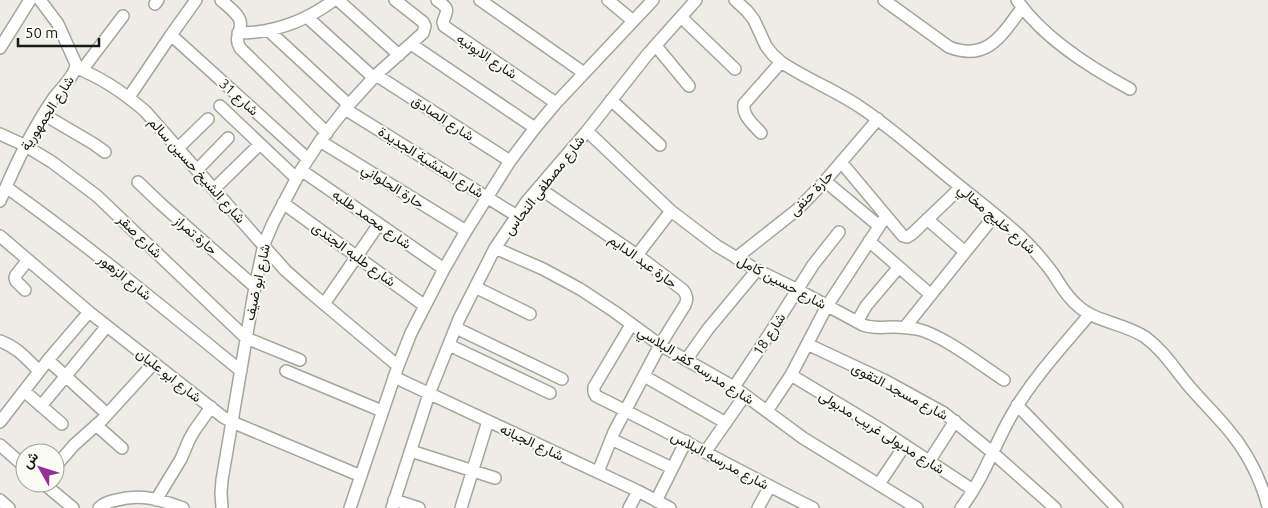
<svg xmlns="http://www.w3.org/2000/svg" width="1268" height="508" viewBox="0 0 1268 508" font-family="Ubuntu,Vazirmatn,sans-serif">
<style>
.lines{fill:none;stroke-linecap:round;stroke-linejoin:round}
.minor-casing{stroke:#a5a59e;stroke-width:14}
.minor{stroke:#fff;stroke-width:11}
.labels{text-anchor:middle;stroke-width:4;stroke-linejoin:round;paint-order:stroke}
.street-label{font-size:14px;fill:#191a17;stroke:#fafbf3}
</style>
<rect width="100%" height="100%" fill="#edede6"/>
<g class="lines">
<defs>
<path id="minor" d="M221,0C227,6 238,13 240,21C243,31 233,36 240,48L327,133
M338,0L399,55
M437,0C449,9 448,8 443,22L444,26L556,103
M480,0L584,73
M608,0L633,21
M735,0L747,11L754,20L766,46L773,55L781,62C806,79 835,90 860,107C890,127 918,152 946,175C970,195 996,214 1019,235C1031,246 1042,259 1052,272C1060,284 1066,296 1077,305C1096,323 1122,322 1145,337C1163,350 1174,368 1188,385C1200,399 1213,412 1226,427C1246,450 1260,477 1268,506
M884,0L949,47C987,62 1002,35 1022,8
M1017,0C1043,38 1089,67 1130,89
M155,4L158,0
M307,17L374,78
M681,17L735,69
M268,30L349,105
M238,33C273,33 306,21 334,0
M171,35L308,159
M411,44L535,128
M656,46L689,86
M0,48L30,0
M76,68C101,77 124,93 145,111L285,270L311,293L398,366
M82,70L123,16
M376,75L510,161
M129,97L171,35L196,0
M611,100L660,145
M220,106L296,178
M345,109L517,216
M43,114L94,144L105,152
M587,131L671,211L717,246L757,270L798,290L863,325C874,329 883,327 894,327C902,327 909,328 917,329C943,335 981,365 1004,380
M761,133C754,125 742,116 744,104L781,62
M0,134L24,145L52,162L97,196L246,338L300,360
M320,141L466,231
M178,148L208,119
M841,162L903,236L907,237L912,234L960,188
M197,170L228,138
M301,170L444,269
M825,181L879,226
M138,182L161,204L255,287
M6,187C87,245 164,308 241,371
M539,188L637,255L683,290C687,295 688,299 685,305L660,345L614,432L598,472
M214,189L260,144
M0,201C15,165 31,131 53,99C60,89 76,75 76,64L58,24L40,0
M283,203L425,306
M927,219L965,252
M0,236L89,312L223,417L232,422L361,476
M869,241L931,295
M495,248L543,269L580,289L615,312L660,345L734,387L803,438L917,508
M637,255L671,211
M736,258L798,209L825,181L878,119
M475,287L530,314
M25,290L16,281L15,278L16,275L28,260
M324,304L379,224
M857,322L866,306L899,267
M631,325L594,387V392L596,396C670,432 740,472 813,508
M905,327L995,215
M456,328L562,379
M0,341C18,348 26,358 39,371
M807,344L884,380L944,413L992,452L1055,508
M449,345L550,393
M48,360L107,414
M686,360L708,329L757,270
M286,371L382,411
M791,375L882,430L973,490
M644,376L726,423
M394,377L638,491L670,508
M734,387L770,333L813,265L839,232
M24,391L62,424
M1017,405L1117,508
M41,406L107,326
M767,411L791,375L827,306L886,216
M0,422L48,360L89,312
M96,425L122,448
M611,439L672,468
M0,445L25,467
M411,451L495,478
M706,451L745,395
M930,460L955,421
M55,467L74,445L102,420L154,363
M43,483L73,508
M879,484L905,445
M0,500L9,508
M156,500L181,459L189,440L194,431L211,407
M394,500L419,508
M656,501L686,441
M99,508C104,503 111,501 117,500C140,493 162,500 183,508
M222,508L221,493L222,480L255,287L264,244L273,223L301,170L320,141L345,109L376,75L423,33L425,26L423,22L395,0
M350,508L398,366L411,333L444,269L466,231L510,161L535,128L556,103L653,0
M392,508L429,394L459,319L495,248L527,201L587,131L647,55L696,0
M461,508L488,421
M629,508L638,491
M758,508L770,486
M961,508C984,479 995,442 1014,411C1035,376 1063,346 1089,315"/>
</defs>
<use href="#minor" class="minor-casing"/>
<use href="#minor" class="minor"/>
</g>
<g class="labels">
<g class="street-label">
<text transform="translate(487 56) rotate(34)" y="5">شارع الابونيه</text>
<text transform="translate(239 97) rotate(42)" y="5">شارع 31</text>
<text transform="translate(47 113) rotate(-57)" y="5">شارع الجمهورية</text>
<text transform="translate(443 118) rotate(33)" y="5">شارع الصادق</text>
<text transform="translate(431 162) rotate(32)" y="5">شارع المنشية الجديدة</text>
<text transform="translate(197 170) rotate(48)" y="5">شارع الشيخ حسين سالم</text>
<text transform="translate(544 185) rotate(-52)" y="5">شارع مصطفى النحاس</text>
<text transform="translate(393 186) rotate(32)" y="5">حارة الحلواني</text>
<text transform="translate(811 193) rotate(-46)" y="5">حارة حنفى</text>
<text transform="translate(372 219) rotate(35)" y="5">شارع محمد طلبه</text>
<text transform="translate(997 219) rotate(41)" y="5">شارع خليج مخالي</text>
<text transform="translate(196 235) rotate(41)" y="5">حارة تمراز</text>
<text transform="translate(140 236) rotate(44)" y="5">شارع صقر</text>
<text transform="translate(354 254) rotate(36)" y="5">شارع طلبه الجندى</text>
<text transform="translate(643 261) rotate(36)" y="5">حارة عبد الدايم</text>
<text transform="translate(125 277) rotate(39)" y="5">شارع الزهور</text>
<text transform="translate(257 282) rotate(-78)" y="5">شارع ابو ضيف</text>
<text transform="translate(782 282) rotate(28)" y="5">شارع حسين كامل</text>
<text transform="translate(769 334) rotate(-57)" y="5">شارع 18</text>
<text transform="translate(696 365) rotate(32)" y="5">شارع مدرسه كفر البلاسي</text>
<text transform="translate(169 375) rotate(38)" y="5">شارع ابو عليان</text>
<text transform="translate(900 391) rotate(28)" y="5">شارع مسجد التقوى</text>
<text transform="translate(882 432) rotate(32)" y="5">شارع مدبولى غريب مدبولى</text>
<text transform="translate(532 442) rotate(25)" y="5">شارع الجبانه</text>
<text transform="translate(720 460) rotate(28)" y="5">شارع مدرسه البلاس</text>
</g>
</g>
<g transform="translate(40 468) rotate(309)"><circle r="24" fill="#fafbf3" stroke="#a0a19b"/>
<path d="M0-4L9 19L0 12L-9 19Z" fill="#952f94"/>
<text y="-8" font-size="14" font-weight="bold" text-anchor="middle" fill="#191a17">ش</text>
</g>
<path d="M18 38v8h81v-8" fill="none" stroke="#191a17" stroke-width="2.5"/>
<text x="25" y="38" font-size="15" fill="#191a17" stroke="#fafbf3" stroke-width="4" paint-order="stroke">50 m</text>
</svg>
